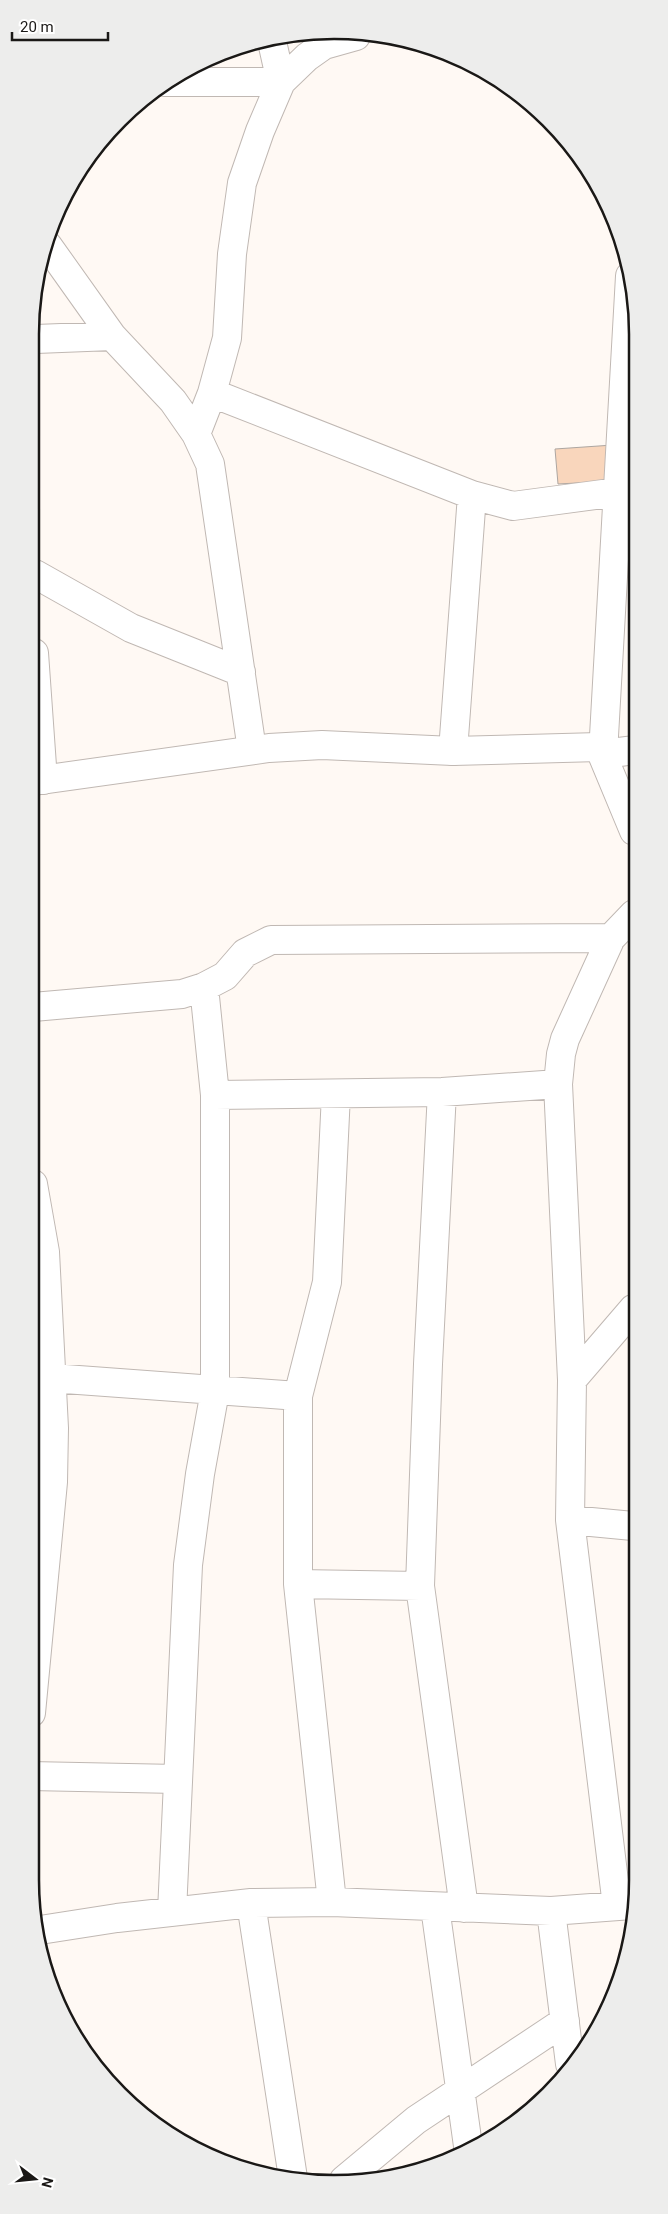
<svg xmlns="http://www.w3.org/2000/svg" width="668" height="2214" viewBox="0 0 668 2214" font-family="Roboto,sans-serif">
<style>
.building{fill:#f9d6bc;stroke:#ada6a1}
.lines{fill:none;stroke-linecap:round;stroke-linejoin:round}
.street-casing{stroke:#c0b8b3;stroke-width:30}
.secondary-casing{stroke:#c0b8b3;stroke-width:30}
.street{stroke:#fff;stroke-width:28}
.secondary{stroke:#fff;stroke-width:28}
.rim{fill:none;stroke:#1a1816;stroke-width:2.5}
</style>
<rect width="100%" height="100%" fill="#fff9f4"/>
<path class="building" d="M613,445L614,481L558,484L555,449Z"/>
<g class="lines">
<defs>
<path id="street" d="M164,82H281L271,37
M48,246L112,336L173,401L196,434L210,464L252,750
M36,339L112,336
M212,393L472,495L513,506L618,492
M196,434L212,393L227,338L232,254L242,183L260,131L281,82L307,57L324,45L356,36
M35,574L131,628L241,672
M34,653L43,780
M599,747L634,831
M453,751L472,495
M603,754L630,276
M33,1007L182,994L204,987L225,976L245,953L271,940L611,938
M442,1092L428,1364L420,1586L464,1908
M215,1095L442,1092L558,1084
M51,1378L298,1396
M572,1380L633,1309
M570,1520L633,1526
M298,1584L420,1586
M31,1713L53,1482L54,1428L45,1252L33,1184
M30,1776L177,1779
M332,1902L298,1584V1396L327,1282L336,1094
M251,1903L293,2178
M617,1906L570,1520L572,1380L558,1084L561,1054L565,1039L611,938L634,914
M435,1907L468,2146
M551,1911L570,2064
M172,1912L188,1565L200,1474L215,1391V1095L204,987
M40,1930L117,1918L251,1903L332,1902L551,1911L632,1905
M344,2180L416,2120L565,2021"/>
<path id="secondary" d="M34,781L269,748L322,745L453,751L599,747L603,754L635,750"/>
</defs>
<use href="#street" class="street-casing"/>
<use href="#secondary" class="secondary-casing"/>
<use href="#street" class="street"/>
<use href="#secondary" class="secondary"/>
</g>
<path d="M0 0H668V2214H0ZM334 39H334A295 295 0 0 1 629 334V1880A295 295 0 0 1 334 2175H334A295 295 0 0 1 39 1880V334A295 295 0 0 1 334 39Z" fill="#ededec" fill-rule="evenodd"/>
<path class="rim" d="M334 39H334A295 295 0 0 1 629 334V1880A295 295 0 0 1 334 2175H334A295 295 0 0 1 39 1880V334A295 295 0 0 1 334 39Z"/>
<g transform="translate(35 2179) rotate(106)" stroke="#ffffff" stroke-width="4" paint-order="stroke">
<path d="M0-4L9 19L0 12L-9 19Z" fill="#1a1816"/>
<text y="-8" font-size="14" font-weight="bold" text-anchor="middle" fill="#1a1816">N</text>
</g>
<path d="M12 32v8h96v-8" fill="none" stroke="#1a1816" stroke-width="2.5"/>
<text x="20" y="32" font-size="15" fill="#1a1816" stroke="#ffffff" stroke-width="4" paint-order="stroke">20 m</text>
</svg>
